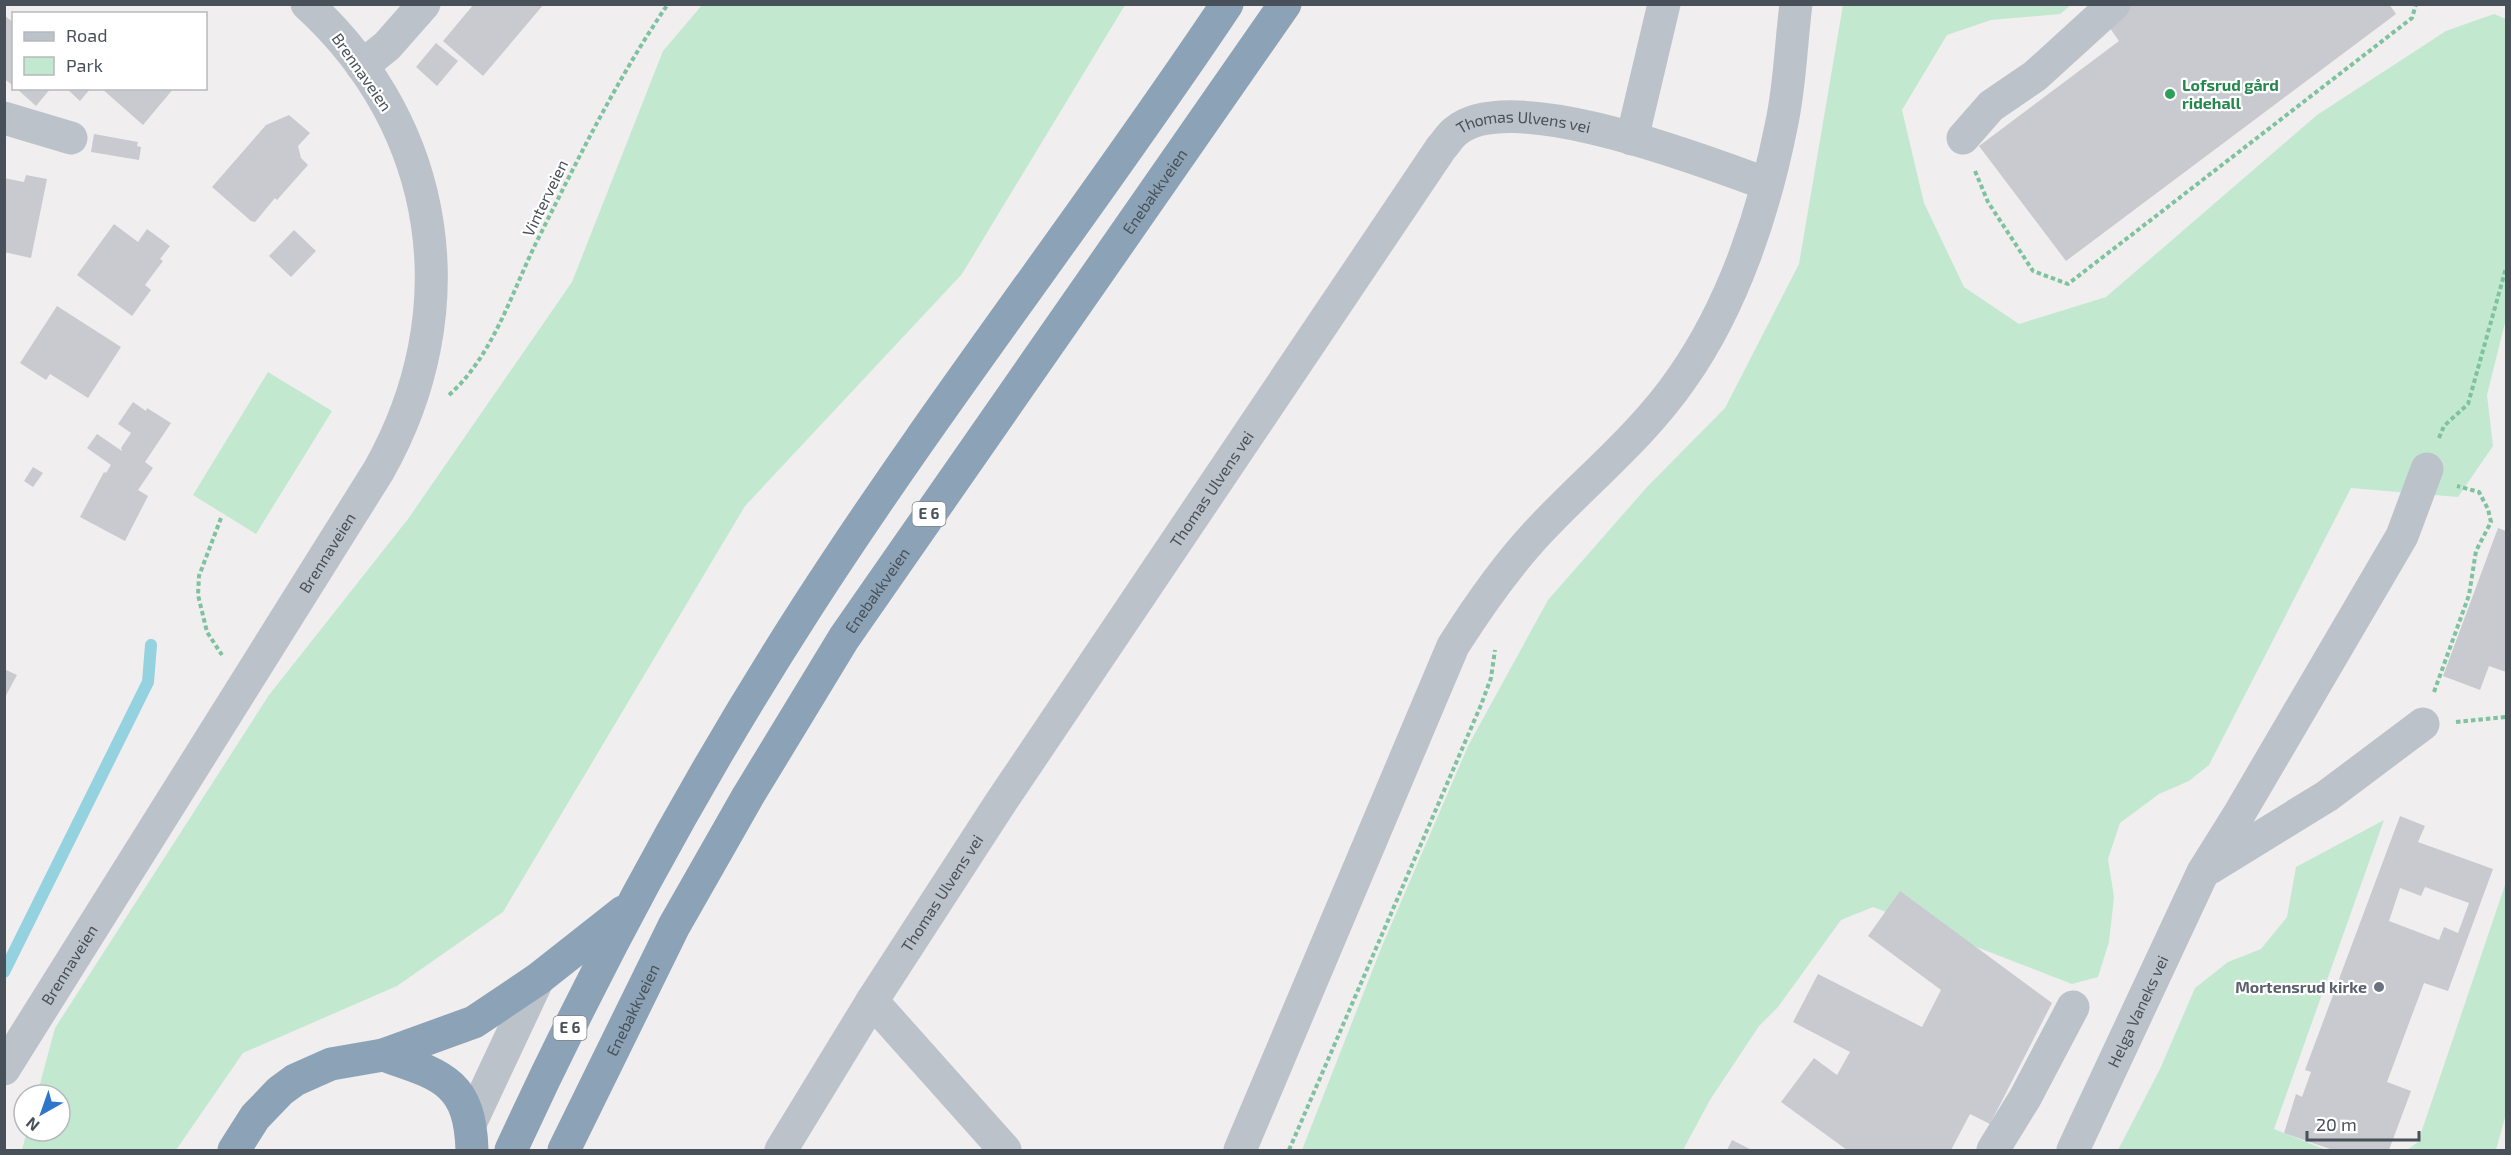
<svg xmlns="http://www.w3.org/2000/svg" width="2511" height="1155" viewBox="0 0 2511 1155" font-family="'Exo 2',sans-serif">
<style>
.green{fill:#c2e9d0}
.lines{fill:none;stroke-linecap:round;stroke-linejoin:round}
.stream{stroke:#94d2e0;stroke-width:12}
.building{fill:#c9cad0;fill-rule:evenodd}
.path{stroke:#7ec29f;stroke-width:4;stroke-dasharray:4.5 3;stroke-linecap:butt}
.minor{stroke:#bbc2c9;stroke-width:33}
.highway{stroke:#8ca2b7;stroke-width:33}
.leisure-dot{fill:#2e9e5b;stroke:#fff;stroke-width:2}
.worship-dot{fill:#6b7280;stroke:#fff;stroke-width:2}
.labels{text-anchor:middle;stroke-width:4.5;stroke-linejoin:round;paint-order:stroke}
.shield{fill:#fff;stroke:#7f858b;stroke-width:1.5}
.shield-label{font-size:15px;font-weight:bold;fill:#485159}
.street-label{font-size:16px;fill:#485159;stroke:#fff}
.leisure-label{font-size:16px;font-weight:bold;fill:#27864d;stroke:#fff;text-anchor:start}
.worship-label{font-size:16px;font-weight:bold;fill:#5b616d;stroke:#fff;text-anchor:end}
</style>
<rect width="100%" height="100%" fill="#f0eeee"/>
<path class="green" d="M702,5H1125L962,274L745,506L503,912L397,986L243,1053L176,1150H22L27,1131H60V1095H37L55,1028L269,695L408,519L572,282L663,51Z
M1843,5H2071L2060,14L1991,20L1947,35L1902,110L1924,203L1964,287L2019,324L2106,297L2317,115L2446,31L2494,14L2506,19V319L2487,395L2493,446L2458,497L2351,488L2209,765L2189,781L2159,794L2120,823L2108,859L2114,897L2109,942L2098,977L2072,984L1873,907L1841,920L1778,1007L1759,1026L1710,1100L1683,1150H1302L1382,946L1468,746L1548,600L1647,487L1725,408L1799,264Z
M268,372L332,411L256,534L193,495Z
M2384,820L2274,1129L2326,1150H2118L2160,1069L2195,988L2228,962L2261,949L2287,917L2296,867Z
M2506,882V1114L2496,1150H2407L2418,1142Z"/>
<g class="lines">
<path class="stream" d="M4,972L148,682L151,645"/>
</g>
<path class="building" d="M474,4H544L483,76L443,41Z
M2133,4H2389L2396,14L2066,261L1979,146L2119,41L2107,24Z
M4,15L14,23V86L4,79Z
M436,43L458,61L437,86L416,67Z
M16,88H51L36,106Z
M66,88H91L80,101Z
M101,88H174L143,125Z
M289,115L310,133L298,146L301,158L308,165L277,200L275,198L255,222L251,221L212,187L266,125Z
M94,134L138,142L137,146L141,147L139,160L91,152Z
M26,175L47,179L31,258L4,252V178L24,182Z
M114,224L138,242L147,229L170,246L160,259L163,261L145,285L151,290L132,316L77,275Z
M294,230L316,251L291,277L269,256Z
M57,306L121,347L88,398L50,374L46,380L20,363Z
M133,402L146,411L147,408L171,423L145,462L153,468L138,490L148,496L125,541L80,517L104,472L106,473L111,465L87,448L97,434L122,451L121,448L131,433L118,424Z
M33,467L43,473L33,487L24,481Z
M2498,528L2506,531V672L2489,666L2480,690L2443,676Z
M4,669L17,675L4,699Z
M2400,816L2425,826L2418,842L2493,869L2448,991L2424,983L2387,1082L2411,1091L2389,1150H2333L2284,1133L2296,1094L2302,1097L2311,1072L2305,1070ZM2425,887L2469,903L2458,933L2444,927L2439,940L2389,921L2400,888L2421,896Z
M1900,891L2052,1003L1990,1124L1970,1114L1951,1150H1847L1781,1102L1814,1058L1837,1075L1850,1052L1793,1022L1818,974L1922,1027L1941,990L1868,936Z
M1732,1140L1752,1150H1727Z"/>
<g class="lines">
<path class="path" d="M1975,171L1988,202L2033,271L2068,284L2412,18L2416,4
M449,395C492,357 511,295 535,245C576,163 616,80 668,4
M2439,438L2444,426L2468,404L2506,268
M221,518L199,576L198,595L207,632L222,655
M2434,692L2469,595L2476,551L2491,522L2488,509L2479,492L2457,486
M2456,722L2506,717
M1289,1150L1481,705L1491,678L1495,650"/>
<g class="minor">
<path d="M362,66L387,46L424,4"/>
<path d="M4,118L71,138"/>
<path d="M1963,138L1991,106L2035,76L2114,4"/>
<path d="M1632,139L1664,4"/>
<path d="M2210,868L2327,796L2423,724"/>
<path d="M872,1001L1005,1150"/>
<path id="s1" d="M4,1069L379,470C468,312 443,128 307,4"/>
<path d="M470,1124L538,979"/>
<path id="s2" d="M781,1150L872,1001L999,805L1441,148C1446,143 1450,135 1456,131C1510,85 1706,162 1767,184"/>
<path d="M1240,1150L1453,646C1479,605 1506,566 1540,530C1587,480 1643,435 1682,378C1734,304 1765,209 1782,122C1790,84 1791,43 1796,4"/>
<path d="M1993,1150L2025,1098L2073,1007"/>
<path id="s3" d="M2073,1150L2203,872L2238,816L2402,536L2427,469"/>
</g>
<g class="highway">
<path d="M383,1055C441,1075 470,1081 472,1150"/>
<path d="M234,1150L255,1117L280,1091L295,1080L331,1064L383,1055L474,1022L538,979L623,912"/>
<path d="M511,1150C597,963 695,781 807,607C939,402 1091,208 1227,4"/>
<path id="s4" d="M564,1150L674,926L748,796L844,638L1285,4"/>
</g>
</g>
<circle class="leisure-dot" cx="2170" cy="94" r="6"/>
<circle class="worship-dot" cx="2379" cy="987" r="6"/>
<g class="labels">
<g class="shield">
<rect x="912.5" y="502" width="33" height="24" rx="4.5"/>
<rect x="553.5" y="1016" width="33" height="24" rx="4.5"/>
</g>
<g class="shield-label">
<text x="929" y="519">E 6</text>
<text x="570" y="1033">E 6</text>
</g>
<g class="street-label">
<text transform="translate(362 72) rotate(55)" y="6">Brennaveien</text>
<text dy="6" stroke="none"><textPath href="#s2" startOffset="1293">Thomas Ulvens vei</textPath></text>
<text dy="6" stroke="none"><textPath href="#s4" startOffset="1128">Enebakkveien</textPath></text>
<text transform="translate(545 198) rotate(-64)" y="6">Vinterveien</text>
<text dy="6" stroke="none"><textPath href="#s2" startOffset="789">Thomas Ulvens vei</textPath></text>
<text dy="6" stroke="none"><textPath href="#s1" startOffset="609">Brennaveien</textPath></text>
<text dy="6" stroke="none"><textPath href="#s4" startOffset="642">Enebakkveien</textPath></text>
<text dy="6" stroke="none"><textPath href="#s2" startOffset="303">Thomas Ulvens vei</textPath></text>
<text dy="6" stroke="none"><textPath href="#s1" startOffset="123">Brennaveien</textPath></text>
<text dy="6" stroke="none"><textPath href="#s4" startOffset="156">Enebakkveien</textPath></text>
<text dy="6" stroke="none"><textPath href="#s3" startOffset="153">Helga Vaneks vei</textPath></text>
</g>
<g class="leisure-label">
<text x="2182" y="91">Lofsrud gård<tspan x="2182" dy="18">ridehall</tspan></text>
</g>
<g class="worship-label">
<text x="2367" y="993">Mortensrud kirke</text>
</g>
</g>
<rect width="2511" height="1155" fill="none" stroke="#485159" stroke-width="12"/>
<rect x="12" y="12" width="195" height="78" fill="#ffffff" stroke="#b6b9bd" stroke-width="1.5"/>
<rect x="24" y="32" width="30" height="9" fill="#bbc2c9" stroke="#b6b9bd" stroke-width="1.5"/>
<text x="66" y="42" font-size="18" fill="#485159">Road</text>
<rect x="24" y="57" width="30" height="18" fill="#c2e9d0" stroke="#b6b9bd" stroke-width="1.5"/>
<text x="66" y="72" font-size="18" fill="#485159">Park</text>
<g transform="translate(42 1113) rotate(220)"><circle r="28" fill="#ffffff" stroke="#b6b9bd" stroke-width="1.5"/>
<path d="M0-4.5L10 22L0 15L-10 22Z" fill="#3076c8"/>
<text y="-9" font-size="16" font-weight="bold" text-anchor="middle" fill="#485159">N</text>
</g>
<path d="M2307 1131v9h112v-9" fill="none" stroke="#485159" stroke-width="3"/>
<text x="2316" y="1131" font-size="18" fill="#485159" stroke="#ffffff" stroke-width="4.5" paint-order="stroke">20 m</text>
</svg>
